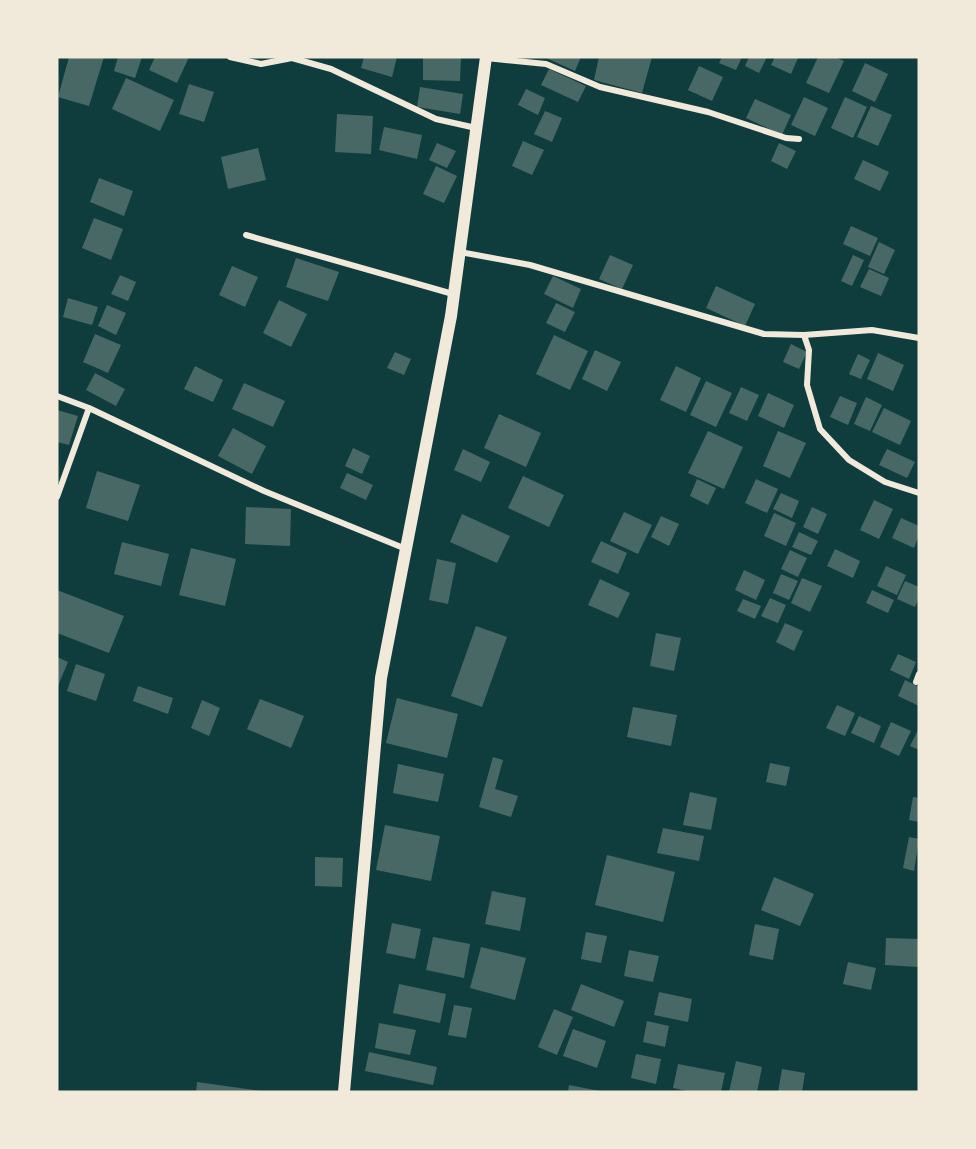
<svg xmlns="http://www.w3.org/2000/svg" width="976" height="1149" viewBox="0 0 976 1149" font-family="'Golos Text',sans-serif">
<style>
.building{fill:#486865}
.lines{fill:none;stroke-linecap:round;stroke-linejoin:round}
.minor{stroke:#f1e9da;stroke-width:6}
.secondary{stroke:#f1e9da;stroke-width:12}
</style>
<rect width="100%" height="100%" fill="#0f3d3e"/>
<path class="building" d="M69,57H104L89,106L58,97Z
M118,57H142L135,78L114,71Z
M155,57H189L177,83L149,70Z
M364,57H397L392,77L361,68Z
M423,57H461L460,81L423,80Z
M544,57H581L575,71Z
M599,57H652L642,93L594,80Z
M722,57H742L736,70L719,63Z
M749,57H767L759,73L745,66Z
M775,57H796L798,58L791,74L771,65Z
M818,57H835L844,61L829,93L806,83Z
M865,63L888,74L875,102L852,91Z
M699,66L723,77L712,101L688,90Z
M549,69L586,86L578,102L541,85Z
M126,78L174,100L160,131L112,109Z
M189,84L214,92L204,122L179,114Z
M420,87L463,94L460,114L417,107Z
M526,89L545,98L538,115L518,105Z
M804,97L828,108L815,136L791,125Z
M845,97L867,107L853,138L831,128Z
M755,99L791,115L782,135L746,118Z
M871,106L892,115L878,146L857,137Z
M545,111L562,118L552,142L534,134Z
M337,114L373,116L371,154L335,152Z
M384,127L422,135L417,159L379,150Z
M523,141L544,150L532,175L512,166Z
M437,143L456,151L447,168L429,160Z
M779,143L796,151L787,169L771,161Z
M258,148L266,180L228,189L221,157Z
M863,160L889,172L880,191L854,179Z
M436,166L457,176L444,203L423,194Z
M99,178L133,191L124,216L90,202Z
M94,218L123,229L111,260L82,248Z
M851,226L878,238L870,256L843,244Z
M879,242L895,250L884,274L868,267Z
M610,255L633,265L622,289L599,279Z
M853,255L864,260L852,286L841,281Z
M296,258L339,272L328,301L286,287Z
M232,266L258,277L245,307L219,295Z
M869,269L889,278L881,296L860,287Z
M120,275L136,282L128,301L111,294Z
M553,276L581,289L573,308L544,294Z
M716,286L755,304L745,326L706,308Z
M68,298L98,307L92,325L63,317Z
M279,300L307,314L291,347L263,333Z
M556,303L575,312L565,332L546,323Z
M107,305L126,313L116,335L98,326Z
M95,334L121,345L108,373L83,362Z
M554,335L588,351L570,390L536,374Z
M791,344L807,352L799,369L783,362Z
M595,350L621,362L607,391L582,379Z
M395,352L411,359L404,375L387,368Z
M878,353L904,365L893,391L867,379Z
M858,354L870,360L861,379L849,374Z
M195,366L223,380L213,402L184,389Z
M676,366L701,378L686,412L660,400Z
M95,373L125,389L116,406L86,390Z
M706,381L732,393L716,427L690,415Z
M244,383L285,401L273,427L232,409Z
M741,387L759,395L747,421L729,413Z
M768,393L794,405L784,428L758,416Z
M840,396L857,403L848,425L830,417Z
M866,397L882,405L870,431L854,424Z
M884,408L911,421L900,445L872,432Z
M57,410L78,416L69,445L57,442Z
M499,414L541,433L526,467L484,448Z
M233,428L266,446L252,474L218,456Z
M708,431L743,447L724,489L688,473Z
M778,431L806,443L790,478L763,466Z
M353,448L370,456L362,474L345,466Z
M463,449L490,462L481,482L454,470Z
M887,449L915,462L907,478L879,465Z
M97,471L140,485L128,521L86,508Z
M347,473L373,485L366,500L340,488Z
M523,476L564,495L549,527L508,508Z
M697,479L716,488L708,505L690,496Z
M756,479L778,489L767,513L745,503Z
M781,493L799,501L792,518L773,509Z
M874,500L893,509L879,539L860,530Z
M246,507L291,509L290,546L245,544Z
M812,507L827,514L818,534L803,527Z
M624,512L652,525L638,554L610,541Z
M774,513L796,523L786,546L764,536Z
M462,514L510,536L497,563L450,542Z
M661,516L679,524L669,546L651,537Z
M901,518L919,526V536L914,548L892,538Z
M799,532L818,541L811,555L792,547Z
M601,541L627,553L618,574L591,562Z
M122,542L169,554L161,586L114,574Z
M191,548L236,559L225,606L179,595Z
M835,549L860,561L853,578L827,566Z
M790,550L807,558L798,577L781,569Z
M437,559L456,563L448,604L429,600Z
M886,566L906,575L897,595L877,586Z
M744,570L765,580L756,600L735,590Z
M781,574L798,581L789,600L773,593Z
M802,578L822,586L810,612L791,603Z
M600,579L630,593L618,618L588,605Z
M905,581L919,587V598L915,607L897,599Z
M57,590L124,616L109,653L57,633Z
M872,590L894,600L888,613L866,603Z
M770,598L786,605L778,623L761,616Z
M743,599L761,606L755,619L737,611Z
M785,623L803,631L794,651L776,642Z
M476,626L507,637L482,707L451,696Z
M656,633L681,638L674,671L650,666Z
M898,654L916,662L909,679L890,670Z
M57,657L68,662L57,688Z
M76,664L105,674L96,701L67,691Z
M905,680L919,687V706L898,696Z
M138,686L173,698L168,714L133,701Z
M397,698L458,714L447,758L386,743Z
M260,699L304,716L291,748L247,729Z
M202,700L220,708L209,736L191,728Z
M837,705L855,713L845,736L826,728Z
M633,707L677,715L671,746L627,737Z
M859,716L881,726L874,743L851,733Z
M891,722L911,731L899,756L880,747Z
M919,728V750L910,746Z
M493,757L503,760L495,789L518,796L511,817L479,807Z
M770,763L790,767L786,786L766,782Z
M398,764L444,774L438,802L393,793Z
M690,792L717,798L711,830L683,825Z
M913,797L919,798V822L909,820Z
M385,825L440,836L431,881L376,870Z
M663,828L704,836L699,861L657,853Z
M909,837L919,839L914,871L903,868Z
M607,855L675,872L663,922L595,905Z
M315,857L343,858L342,887L315,886Z
M774,877L814,894L800,926L761,910Z
M492,891L526,898L520,931L485,924Z
M392,923L421,929L415,959L386,953Z
M755,924L779,929L773,960L749,955Z
M586,932L607,936L601,963L581,959Z
M433,937L470,944L464,978L426,970Z
M886,938L919,939V967L885,965Z
M481,947L526,958L515,1000L470,988Z
M629,950L659,956L653,982L624,976Z
M848,962L876,968L871,990L843,984Z
M399,984L446,994L440,1023L393,1013Z
M581,984L624,1001L614,1027L571,1010Z
M659,992L692,999L688,1022L654,1015Z
M454,1005L472,1008L466,1038L448,1035Z
M554,1009L573,1017L557,1055L538,1047Z
M647,1021L669,1026L665,1047L643,1042Z
M379,1023L416,1030L410,1055L375,1048Z
M573,1029L606,1041L597,1068L563,1056Z
M369,1052L437,1067L433,1085L365,1071Z
M636,1054L661,1059L656,1084L631,1078Z
M736,1061L762,1067L757,1092H729Z
M678,1064L725,1073L721,1092H692L673,1088Z
M782,1069L805,1073L802,1092H778Z
M197,1082L261,1091V1092H196Z
M569,1085L600,1091V1092H568Z"/>
<g class="lines">
<path class="minor" d="M230,57L261,64L292,58L331,69L436,119L476,128
M486,58L546,64L600,87L708,112L786,138L799,139
M246,235L453,294
M460,252L530,265L764,334L804,335L809,350L807,385L820,429L849,460L885,482L919,493
M804,335L872,330L919,338
M57,396L89,408
M57,497L89,408L264,491L406,549
M916,682L919,674"/>
<path class="secondary" d="M344,1092L381,678L451,316L486,57"/>
</g>
<rect width="976" height="1149" fill="none" stroke="#f1e9da" stroke-width="117"/>
</svg>
